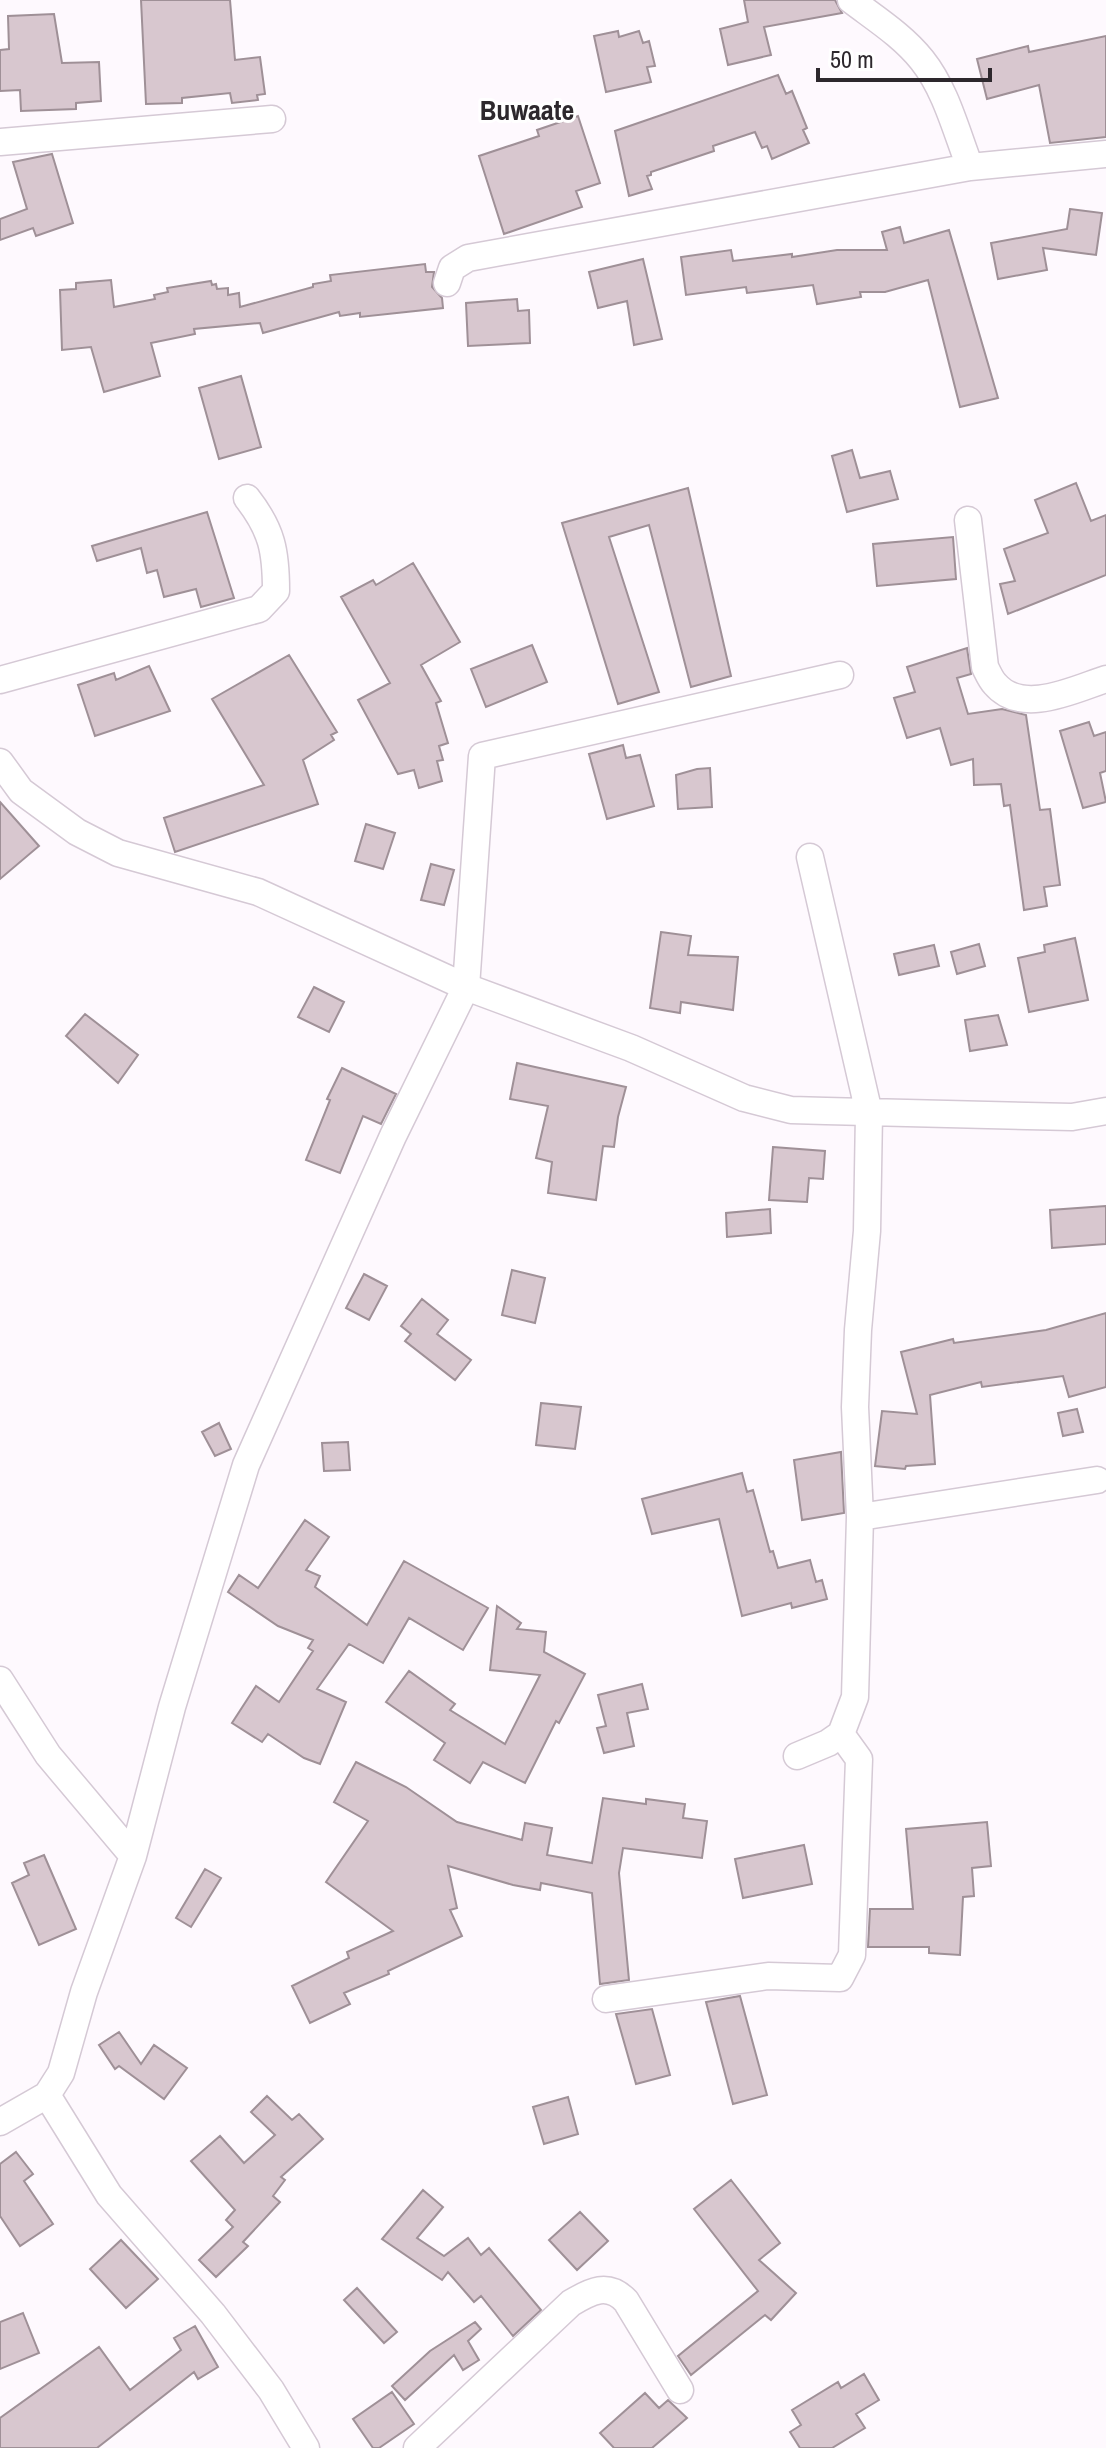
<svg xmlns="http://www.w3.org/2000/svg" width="1106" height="2448" viewBox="0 0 1106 2448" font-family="'Archivo Narrow',sans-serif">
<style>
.building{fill:#d8c7cf;stroke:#9f9097;stroke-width:2}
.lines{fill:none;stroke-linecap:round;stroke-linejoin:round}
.street-casing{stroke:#d5c9d5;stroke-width:29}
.street{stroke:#fff;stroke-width:26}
.labels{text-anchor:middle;stroke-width:6;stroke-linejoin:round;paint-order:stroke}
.quarter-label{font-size:28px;font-weight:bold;fill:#2d282d;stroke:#fff}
</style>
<rect width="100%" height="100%" fill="#fef9fe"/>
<path class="building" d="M141,0H230L235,60L260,57L265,94L257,95L258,100L232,103L230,93L182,98V103L146,104Z
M744,0H835L842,13L764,27L771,55L728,65L720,29L748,22Z
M54,14L62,63L99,62L101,101L76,103V109L21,111L20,90L0,91V50L9,49L8,16Z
M618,31L619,37L639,31L643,43L649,41L655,66L647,67L651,82L606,92L594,36Z
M1106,36V137L1050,143L1039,85L987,99L977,59L1028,46L1029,52Z
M778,75L786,94L792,91L807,128L803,130L809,143L772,159L767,146L762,148L755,132L713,146L714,151L651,172V175L647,176L652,189L629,196L615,131Z
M578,116L600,183L576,191L582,207L504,234L479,156L539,136L537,130Z
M52,154L73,223L36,236L33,228L0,240V219L27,209L13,162Z
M1070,209L1102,213L1096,255L1043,248L1047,270L998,279L991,243L1067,229Z
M900,227L904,243L949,230L998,398L960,407L928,280L885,292H860L861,297L817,304L813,285L747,293L746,287L686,295L681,257L731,250L733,261L792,254V257L837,250H887L882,232Z
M643,259L662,339L634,345L627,301L598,308L589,272Z
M425,264L426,272H434L432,287L442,298L443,308L360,317V313L340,316L339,312L263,333L260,323L194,329L195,334L151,343L160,376L104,392L91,347L62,350L60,290L76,289V283L111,280L114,307L155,299L154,295L168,292L167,288L211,281L212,285L216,284L217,289L228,288V295L239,293L240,307L313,287V284L331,281L330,275Z
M517,299L518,311L529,310L530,343L468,346L466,303Z
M241,376L261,447L219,459L199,388Z
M852,450L860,478L890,471L898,499L847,512L832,456Z
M1076,483L1091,521L1106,515V575L1008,614L1000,584L1015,581L1004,549L1048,533L1035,500Z
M688,488L731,676L691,687L649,525L609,537L659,692L618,704L562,523Z
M207,512L234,598L201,607L196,589L164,597L157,570L147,573L141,548L97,561L92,546Z
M953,537L956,579L877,586L873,544Z
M413,563L460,642L421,665L441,701L436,703L448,743L439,746L443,760L437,761L442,781L419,788L414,770L398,774L358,700L390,683L341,597L373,580L376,585Z
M532,645L547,682L486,707L471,669Z
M967,648L971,674L957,678L968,714L1002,709L1026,715L1040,810L1050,809L1060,885L1044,887L1047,906L1024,910L1010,805L1004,806L1001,784L974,785L973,759L951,765L940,728L907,738L894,698L915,692L907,667Z
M289,655L337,732L331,735L334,740L303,760L318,804L175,852L164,818L264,785L212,699Z
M149,666L170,711L95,736L78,685L114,673L116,680Z
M1089,722L1094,736L1106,732V771L1100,773L1106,802L1083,808L1060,731Z
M623,745L626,758L640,755L654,806L607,819L589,754Z
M710,768L712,807L678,809L676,775L697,769Z
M0,802L39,846L0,879Z
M366,824L395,833L383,869L355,861Z
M431,864L454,870L444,905L421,900Z
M661,932L691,936L688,955L738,957L733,1010L681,1002L680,1013L650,1008Z
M1075,938L1088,1000L1029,1012L1018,958L1045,952L1044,945Z
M979,944L985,966L957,974L951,952Z
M934,945L939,966L899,975L894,954Z
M314,987L344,1002L329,1032L298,1017Z
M85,1014L138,1055L118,1083L66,1036Z
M998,1015L1007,1045L970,1051L965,1020Z
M517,1063L626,1087L618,1117L614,1147L603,1146L596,1200L548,1193L552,1162L536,1158L548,1106L510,1099Z
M342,1068L396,1094L381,1124L363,1116L340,1173L306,1160L330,1100L327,1099Z
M773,1147L825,1151L823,1179L809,1178L807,1202L769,1200Z
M1106,1206V1244L1052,1248L1050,1210Z
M770,1209L771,1233L727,1237L726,1213Z
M512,1270L545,1278L535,1323L502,1315Z
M364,1274L387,1286L369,1320L346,1308Z
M422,1299L448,1320L437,1334L471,1360L455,1380L405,1341L411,1334L401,1326Z
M1106,1313V1387L1069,1397L1063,1376L982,1387L981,1382L930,1395L935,1464L906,1466L905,1469L875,1466L882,1411L917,1414L901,1352L953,1339L954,1343L1046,1330Z
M541,1403L581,1407L575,1449L536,1445Z
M1077,1409L1083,1432L1063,1436L1058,1413Z
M219,1423L231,1449L215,1456L202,1432Z
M348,1442L350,1470L324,1471L322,1443Z
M841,1452L844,1513L802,1520L794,1460Z
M742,1473L747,1492L753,1490L770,1552L773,1551L778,1568L810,1560L816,1582L822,1580L827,1599L792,1608L791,1603L742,1616L719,1519L652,1534L642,1499Z
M305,1520L329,1537L306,1570L320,1576L315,1587L367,1625L404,1561L488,1608L463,1650L409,1618L383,1663L349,1644L317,1689L346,1702L320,1764L304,1758L268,1734L262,1742L232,1723L256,1686L279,1702L313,1651L308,1648L313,1640L278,1626L228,1592L239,1575L258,1588Z
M497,1606L521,1623L517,1629L546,1632L544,1652L585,1674L559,1723L556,1721L525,1783L483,1762L470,1783L434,1760L445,1743L386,1702L409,1671L455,1704L450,1710L505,1744L540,1675L490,1670Z
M642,1684L648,1709L627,1713L634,1746L604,1753L597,1728L606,1726L598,1695Z
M356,1762L406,1787L457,1822L522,1840L525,1823L552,1828L547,1855L592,1863L603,1798L646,1804V1799L685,1804L683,1818L707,1821L702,1858L623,1848L619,1873L629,1980L600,1984L592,1893L541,1883L540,1890L513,1885L448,1866L457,1908L450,1910L462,1936L388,1971L389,1974L344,1993L350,2004L310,2023L292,1986L349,1958L347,1952L393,1931L326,1882L368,1821L334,1802Z
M987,1822L991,1866L972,1868L974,1896L963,1897L960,1955L929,1953V1947H868L870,1909H913L906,1829Z
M804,1845L812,1884L743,1898L735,1859Z
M44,1855L76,1929L39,1945L12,1883L29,1875L24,1863Z
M205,1869L221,1878L191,1927L176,1918Z
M740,1996L767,2095L733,2104L706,2002Z
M652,2009L670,2075L636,2084L616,2014Z
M119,2032L141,2064L154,2045L187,2068L164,2099L119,2066L115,2069L99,2045Z
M267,2096L292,2120L299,2114L323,2139L281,2177L285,2180L273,2196L280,2202L243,2242L248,2246L216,2277L199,2260L233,2227L226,2220L235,2210L191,2161L220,2136L244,2163L275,2135L251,2112Z
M568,2097L578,2134L544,2144L533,2107Z
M16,2152L33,2174L24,2181L53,2224L20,2246L0,2216V2164Z
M731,2180L780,2243L759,2260L796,2293L771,2320L765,2315L691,2375L678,2356L758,2291L694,2209Z
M423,2190L443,2207L417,2238L444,2256L468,2238L481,2255L489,2248L541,2310L513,2336L481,2296L474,2302L448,2272L442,2280L382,2239Z
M580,2212L608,2241L577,2270L549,2240Z
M121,2240L158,2279L126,2308L90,2269Z
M357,2288L397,2332L384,2343L344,2300Z
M23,2313L39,2353L0,2369V2322Z
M475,2322L481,2329L468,2341L479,2360L463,2370L454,2355L405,2400L392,2386L430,2351Z
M195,2326L218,2367L198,2379L194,2372L97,2448H0V2418L99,2347L130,2390L181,2350L174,2338Z
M864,2374L879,2400L856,2414L865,2428L832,2448H800L790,2432L801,2425L792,2410L838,2382L841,2388Z
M392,2392L414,2424L379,2448H373L353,2419Z
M645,2393L659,2408L668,2400L687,2418L652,2448H614L600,2433Z"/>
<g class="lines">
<defs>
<path id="street" d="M851,0C876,19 903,36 922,60C946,90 956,131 970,167
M0,142L272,119
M447,283L452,268L468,258L970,167L1106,154
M968,520L985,667C988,673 991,680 995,684C1022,716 1075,689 1106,679
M0,680L259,609L276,591C276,551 272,530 247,498
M0,762L21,791L77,832L118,853L258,892L466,987L631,1048L744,1098L791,1110L826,1111L1072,1117L1106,1111
M860,1517L1097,1480
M0,1680L48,1755L133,1856
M797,1756L828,1743L841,1734L855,1697L860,1517L855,1407L858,1330L867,1231L869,1113L810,857
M606,1999L768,1976L840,1978L852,1955L859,1759L841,1734
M47,2095L109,2195L213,2314L271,2390L306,2448
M0,2122L47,2095L61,2073L84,1992L133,1856L172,1707L246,1465L393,1136L466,987L482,756L840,675
M417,2448L571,2303C591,2291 608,2282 626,2301L680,2390"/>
</defs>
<use href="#street" class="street-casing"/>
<use href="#street" class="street"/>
</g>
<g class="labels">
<g class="quarter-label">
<text x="527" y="120">Buwaate</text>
</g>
</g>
<path d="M818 68v12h172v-12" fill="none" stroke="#2d282d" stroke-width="4"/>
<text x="830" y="68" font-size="24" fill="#2d282d" stroke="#ffffff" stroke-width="6" paint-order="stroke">50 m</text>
</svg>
